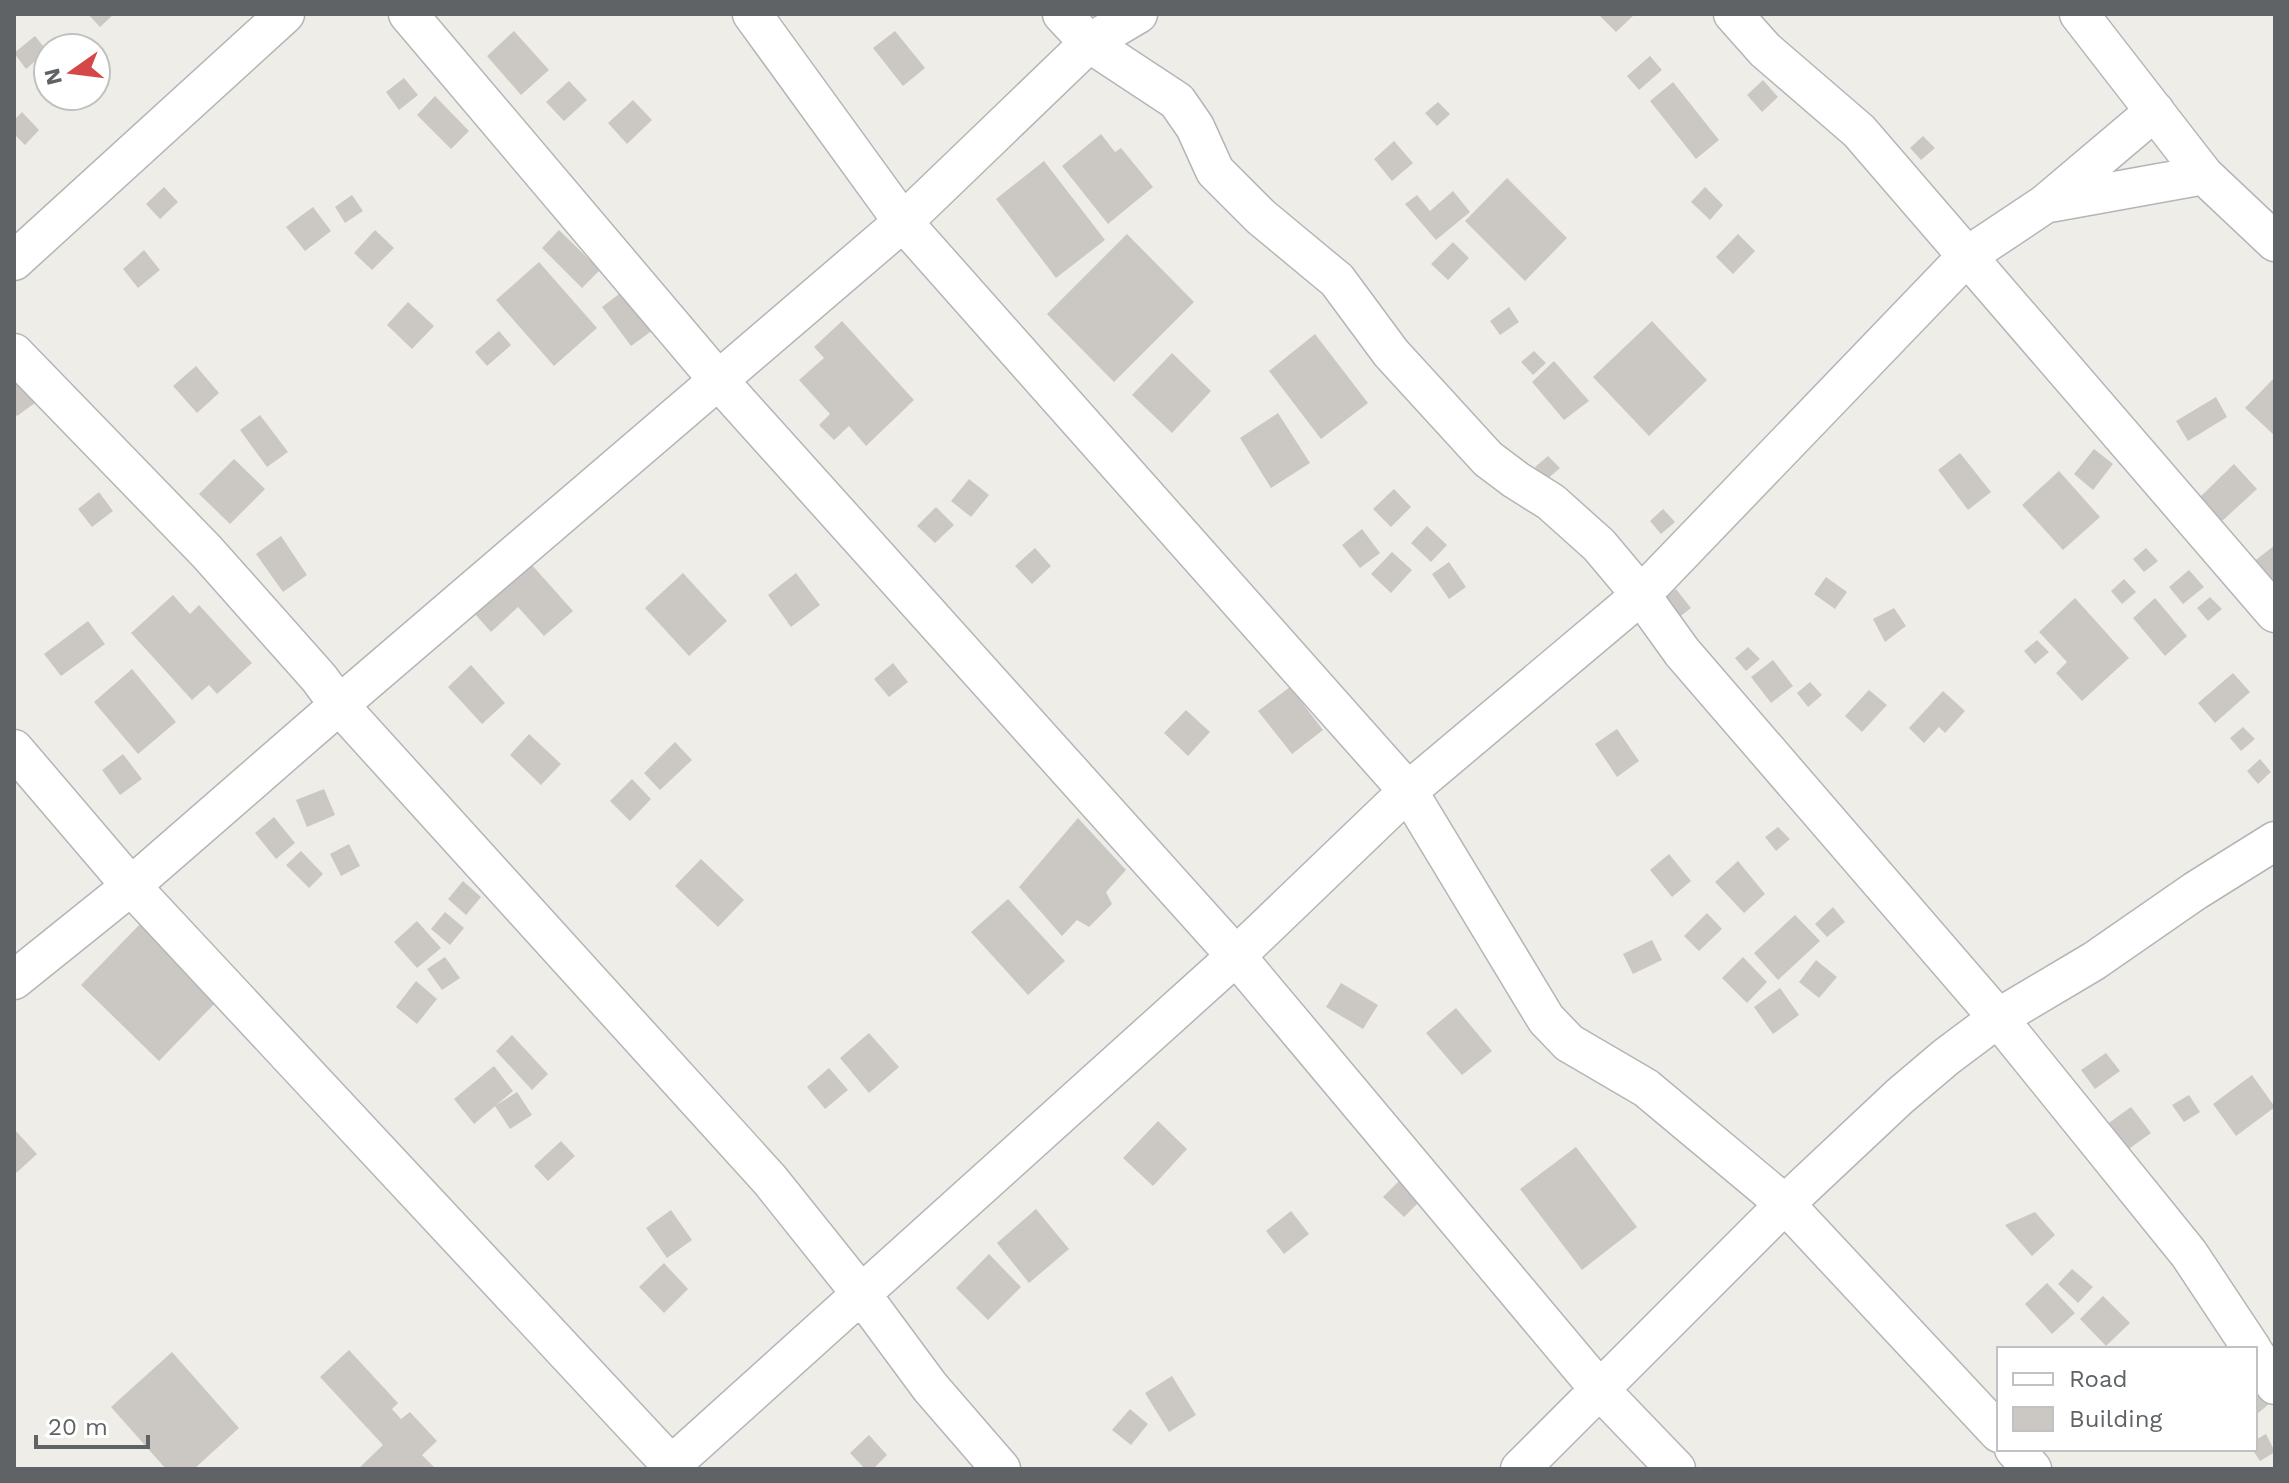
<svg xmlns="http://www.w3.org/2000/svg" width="2289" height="1483" viewBox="0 0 2289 1483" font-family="'Work Sans',sans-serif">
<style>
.building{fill:#cbc8c4}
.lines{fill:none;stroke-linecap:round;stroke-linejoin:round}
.minor-casing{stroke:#b3b5b8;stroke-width:41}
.minor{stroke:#fff;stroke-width:38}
</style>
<rect width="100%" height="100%" fill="#efede8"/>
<path class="building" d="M88,14H114L100,27Z
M1598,14H1635L1616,32Z
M514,31L549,70L521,95L487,56Z
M895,31L925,68L903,86L873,48Z
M35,36L47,51L26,69L14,53Z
M1650,56L1662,70L1639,90L1627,76Z
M404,78L418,95L399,110L386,92Z
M1763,80L1778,97L1762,112L1747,95Z
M569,81L587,100L564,121L546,102Z
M1673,82L1719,140L1696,159L1650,101Z
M435,96L469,131L451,149L417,115Z
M633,100L652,120L627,144L608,123Z
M1438,102L1450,114L1437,126L1425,113Z
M22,112L39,130L25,145L14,134V120Z
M1101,134L1115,152L1121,148L1153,187L1108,224L1062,166Z
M1923,136L1935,148L1921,160L1910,148Z
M1394,141L1413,163L1392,181L1374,159Z
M1044,161L1105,240L1056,278L996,199Z
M1507,178L1567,238L1525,281L1465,221Z
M164,187L178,202L160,219L146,204Z
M1705,187L1723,205L1710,220L1691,202Z
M1453,191L1470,212L1436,240L1405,204L1417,195L1430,211Z
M352,195L363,211L345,223L335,207Z
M313,207L331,231L305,251L286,227Z
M375,230L394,248L372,270L354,253Z
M559,230L600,270L582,288L542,248Z
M1127,234L1194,302L1114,382L1047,314Z
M1738,234L1755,251L1733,274L1716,257Z
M1453,242L1469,258L1448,280L1431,264Z
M144,250L160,270L138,288L123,269Z
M539,262L597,328L554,366L496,300Z
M623,291L653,330L631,346L602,307Z
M408,302L434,326L412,349L387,325Z
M1509,307L1519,322L1500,335L1490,321Z
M842,321L914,400L866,446L849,426L834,440L819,425L830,414L799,380L824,358L814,347Z
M1652,321L1707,380L1649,436L1593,377Z
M499,331L511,345L487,366L475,352Z
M1315,334L1368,403L1321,439L1269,371Z
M1534,351L1546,363L1533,375L1521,362Z
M1172,353L1211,391L1172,433L1132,395Z
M1554,361L1589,401L1564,420L1532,382Z
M196,366L219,393L197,413L173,386Z
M14,374L35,403L17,416L14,412Z
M2275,377V436L2245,408Z
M2216,397L2227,417L2188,441L2176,421Z
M1278,413L1310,463L1271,488L1240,438Z
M260,415L288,452L267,467L240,430Z
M2094,449L2113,464L2093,490L2074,474Z
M1960,453L1991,492L1968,510L1938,470Z
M1548,456L1560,468L1546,480L1535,467Z
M234,459L265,489L230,524L199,494Z
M2234,464L2257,489L2221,522L2199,498Z
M2059,471L2100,517L2063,550L2022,505Z
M969,479L989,495L971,517L951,501Z
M1394,489L1411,507L1391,527L1373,509Z
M99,492L113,511L92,527L78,509Z
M936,507L954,525L935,543L917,526Z
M1663,509L1675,522L1661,534L1650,521Z
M1427,526L1447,545L1431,562L1411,543Z
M1362,529L1380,553L1360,568L1342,545Z
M281,536L307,575L283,592L256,554Z
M2275,545V577L2267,583L2252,563Z
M1035,548L1051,566L1032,584L1015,566Z
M2146,548L2158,561L2144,572L2133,559Z
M1392,552L1412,570L1391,593L1371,574Z
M523,555L573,611L544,636L518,607L491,632L467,605Z
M1449,562L1466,587L1449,599L1432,574Z
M2189,570L2204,587L2183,604L2169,587Z
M683,573L727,621L689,656L645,608Z
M796,573L820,605L791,627L768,595Z
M1826,577L1847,592L1835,609L1814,594Z
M2124,579L2136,592L2122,604L2111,591Z
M1676,589L1691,608L1668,626L1654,607Z
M173,595L190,614L199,605L252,663L217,694L209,685L192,700L131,633Z
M2210,597L2222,609L2208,621L2197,608Z
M2075,598L2129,658L2082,701L2056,673L2067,662L2039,632Z
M2155,598L2187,636L2165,656L2133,618Z
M1894,608L1906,626L1885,642L1873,619Z
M88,621L105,644L61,676L44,654Z
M2037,640L2049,652L2035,664L2024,651Z
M1748,647L1760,659L1746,671L1735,658Z
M1773,660L1793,686L1771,703L1751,677Z
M893,663L908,682L889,697L874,679Z
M471,665L505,703L482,724L448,687Z
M132,669L176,722L138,754L94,702Z
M2233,673L2250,692L2215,723L2198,703Z
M1810,682L1822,695L1808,707L1797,693Z
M1290,687L1323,730L1292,754L1258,711Z
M1869,690L1887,705L1862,732L1845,716Z
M1943,691L1965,711L1945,733L1939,727L1924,743L1909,728Z
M1186,710L1210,732L1188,756L1164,733Z
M2243,727L2255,739L2241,751L2230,738Z
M1617,729L1639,761L1617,777L1595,744Z
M529,734L561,764L541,785L510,755Z
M675,742L692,760L660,790L644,773Z
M123,754L142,779L120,795L102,770Z
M2260,759L2271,772L2258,784L2247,771Z
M632,779L651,799L630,821L610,801Z
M324,789L335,815L307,827L296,800Z
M274,817L295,843L276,859L255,833Z
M1078,818L1126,870L1106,892L1112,904L1089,927L1077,920L1062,936L1019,887Z
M1778,827L1790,839L1776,851L1765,837Z
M349,844L360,866L341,876L330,854Z
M301,851L323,874L309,888L286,865Z
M1669,854L1691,881L1672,897L1650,870Z
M701,859L744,900L718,927L675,886Z
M1738,861L1765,894L1744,913L1715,882Z
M463,881L481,897L466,915L448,899Z
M1008,899L1065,961L1028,995L971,932Z
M1833,907L1845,922L1827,937L1815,924Z
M445,912L464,928L450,945L431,929Z
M1707,913L1722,929L1699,951L1684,936Z
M1795,915L1820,941L1778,980L1754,953Z
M417,921L441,948L417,968L394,942Z
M141,923L219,999L159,1061L81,985Z
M1652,940L1662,960L1633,974L1623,954Z
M445,957L460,978L442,990L427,969Z
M1743,957L1767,982L1747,1003L1722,978Z
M1816,960L1837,977L1819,998L1799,982Z
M416,981L437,999L417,1024L396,1007Z
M1341,983L1378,1005L1363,1029L1326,1007Z
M1780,988L1799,1015L1773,1034L1754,1007Z
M1456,1008L1492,1051L1462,1075L1426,1033Z
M869,1033L899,1067L869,1093L840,1058Z
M512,1035L548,1074L532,1090L496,1051Z
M2106,1053L2120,1071L2095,1089L2081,1070Z
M494,1066L513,1091L474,1124L454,1099Z
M829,1068L848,1090L825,1109L807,1087Z
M2252,1075L2275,1107L2236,1136L2213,1104Z
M517,1092L532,1115L510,1129L495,1106Z
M2189,1095L2200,1112L2184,1122L2172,1105Z
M2131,1107L2151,1133L2126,1151L2106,1125Z
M1158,1121L1187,1149L1153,1186L1123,1158Z
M14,1129L37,1154L14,1175Z
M561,1141L575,1156L548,1181L534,1166Z
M1576,1147L1637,1227L1582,1270L1520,1189Z
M1401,1179L1421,1200L1404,1217L1383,1197Z
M1036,1209L1069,1249L1029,1283L997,1243Z
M671,1210L692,1240L667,1258L646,1228Z
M1291,1211L1309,1234L1284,1254L1266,1231Z
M2035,1212L2055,1235L2032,1256L2005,1225Z
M989,1254L1021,1287L988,1320L956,1288Z
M664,1263L688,1289L664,1313L639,1287Z
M2072,1269L2093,1287L2078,1303L2058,1284Z
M2047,1283L2075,1313L2052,1334L2025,1304Z
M2103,1296L2130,1323L2106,1346L2080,1319Z
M349,1350L398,1403L392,1409L401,1419L410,1412L437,1441L422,1455L436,1469H358L383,1445L320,1377Z
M172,1352L239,1428L194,1469H166L111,1407Z
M1172,1376L1196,1415L1169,1432L1145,1393Z
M2255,1387L2269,1404L2257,1414L2255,1411Z
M1130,1409L1148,1424L1131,1445L1112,1430Z
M2266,1434L2275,1452L2260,1461L2252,1449H2255V1440Z
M869,1435L887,1455L873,1469H865L850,1453Z"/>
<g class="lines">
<defs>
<path id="minor" d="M408,14L719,381L1236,956L1600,1390L1676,1469
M752,14L903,222L1408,791L1546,1019L1569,1043L1646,1088L1785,1204L1999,1433
M1062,14L1089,43L1177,101L1195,127L1215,171L1261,217L1337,280L1391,353L1488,459L1516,480L1551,502L1599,545L1641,595L1682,652L1998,1018L2189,1254L2252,1349
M1733,14L1765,50L1859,131L2275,613
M2079,14L2204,175L2275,242
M2049,203L2204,175
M14,261L285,14
M14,353L207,552L319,678L339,705L770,1180L862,1295L930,1387L1001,1469
M14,749L131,886L675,1469
M14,980L131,886L339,705L903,222L1089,43L1138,14
M2255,1354L2275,1385
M2014,1449L2032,1469
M667,1469L1236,956L1408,791L1641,595L1967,256L2045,204L2155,111
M1520,1469L1785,1204L1900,1096L1946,1057L1998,1018L2094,961L2195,891L2275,841"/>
</defs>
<use href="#minor" class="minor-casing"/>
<use href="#minor" class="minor"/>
</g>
<rect width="2289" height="1483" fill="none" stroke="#5f6366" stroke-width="32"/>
<rect x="1997" y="1347" width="260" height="104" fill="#ffffff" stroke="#bfc1c2" stroke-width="2"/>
<rect x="2013" y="1373" width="40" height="12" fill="#ffffff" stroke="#bfc1c2" stroke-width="2"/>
<text x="2069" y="1387" font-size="24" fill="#5f6366">Road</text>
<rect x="2013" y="1407" width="40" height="24" fill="#cbc8c4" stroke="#bfc1c2" stroke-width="2"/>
<text x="2069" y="1427" font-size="24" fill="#5f6366">Building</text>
<g transform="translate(72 72) rotate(256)"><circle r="38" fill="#ffffff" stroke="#bfc1c2" stroke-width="2"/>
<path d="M0-6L14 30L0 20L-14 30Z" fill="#d64748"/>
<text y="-12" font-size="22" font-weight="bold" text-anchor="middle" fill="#5f6366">N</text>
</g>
<path d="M36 1435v12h112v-12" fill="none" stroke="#5f6366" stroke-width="4"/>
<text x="48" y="1435" font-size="24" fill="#5f6366" stroke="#ffffff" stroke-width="6" paint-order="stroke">20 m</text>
</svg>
